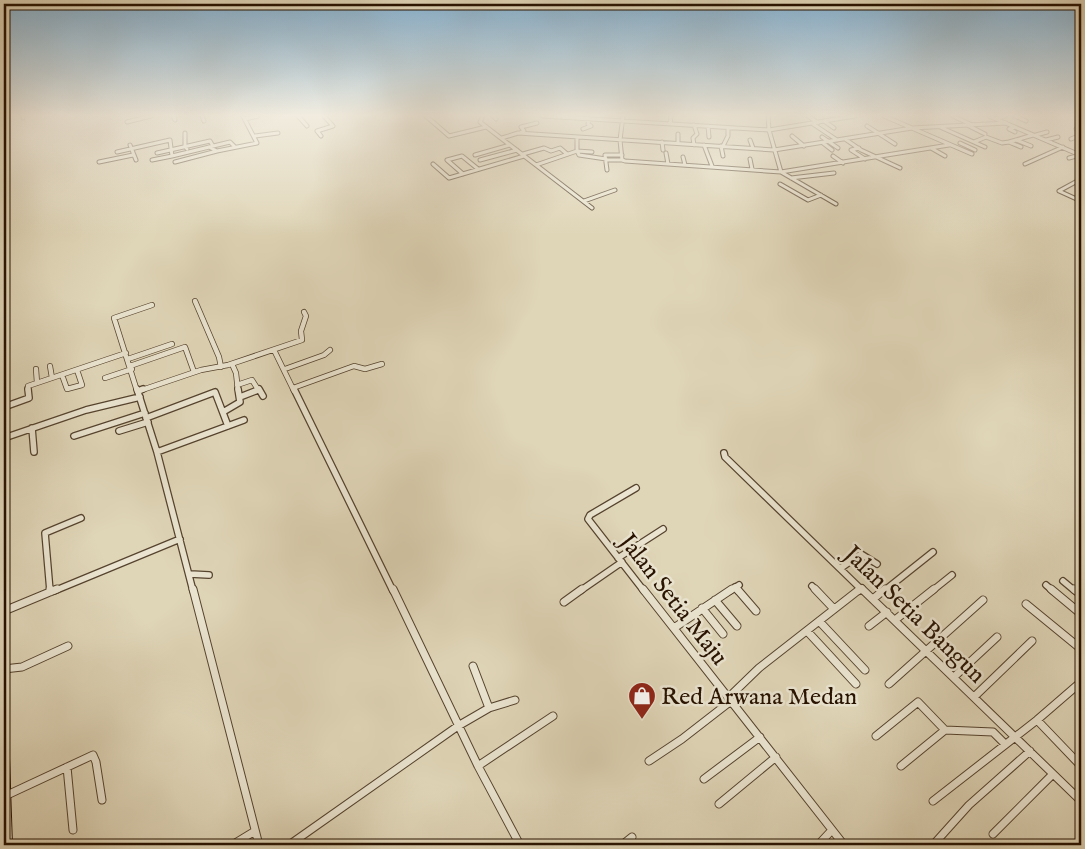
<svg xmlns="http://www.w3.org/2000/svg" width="1085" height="849" viewBox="0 0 1085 849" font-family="'IM FELL English',serif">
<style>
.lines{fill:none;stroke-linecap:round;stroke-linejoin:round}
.minor-far3-casing{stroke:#55432e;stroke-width:5}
.minor-far2-casing{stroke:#55432e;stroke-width:6}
.minor-far1-casing{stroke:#55432e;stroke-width:8}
.minor-casing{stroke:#55432e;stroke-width:9}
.tertiary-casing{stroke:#55432e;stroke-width:3}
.secondary-casing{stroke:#271200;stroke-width:2}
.minor-far3{stroke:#eae4d0;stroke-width:3}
.minor-far2{stroke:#eae4d0;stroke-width:4.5}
.minor-far1{stroke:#eae4d0;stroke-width:5.5}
.minor{stroke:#eae4d0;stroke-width:7}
.tertiary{fill:#eae4d0;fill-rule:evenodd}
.secondary{fill:#eae4d0;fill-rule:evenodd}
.labels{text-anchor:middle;stroke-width:5;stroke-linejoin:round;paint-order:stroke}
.near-street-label{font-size:24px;fill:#271200;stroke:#eae4d0}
.near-poi-label{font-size:24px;fill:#271200;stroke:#eae4d0;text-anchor:start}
</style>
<rect width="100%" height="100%" fill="#dfd5b7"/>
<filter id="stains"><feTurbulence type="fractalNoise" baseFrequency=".004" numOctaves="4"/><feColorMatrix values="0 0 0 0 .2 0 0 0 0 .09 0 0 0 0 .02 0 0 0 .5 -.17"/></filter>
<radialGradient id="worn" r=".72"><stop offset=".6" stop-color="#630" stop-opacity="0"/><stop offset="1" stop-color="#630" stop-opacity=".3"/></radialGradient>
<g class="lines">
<defs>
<path id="minor-far3" d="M4,116L5,120
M23,116V118
M173,116L175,120
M202,116L204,121
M298,116L307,126
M426,116L449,136L486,127
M483,116L480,122L592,208
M493,116L496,119
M543,116L769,130L855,116
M623,116L620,140L622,160L625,161L781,172L949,145
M768,116L769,130L781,172L836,204
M808,116L818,123
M884,116L972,154
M953,116L972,125
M989,116L1080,155L1069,158
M1015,116L1026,121
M245,119L258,116
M996,119L1005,116
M824,121L834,128
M127,122L151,116
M670,124L671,116
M813,124L837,140
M694,125L697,134L693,138L694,145
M967,125L985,134
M708,126L709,137
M867,126L895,144
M940,127L985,147
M1015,127L1009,129L1015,132
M583,129L591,126L588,124L589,119
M1076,129L1081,126
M185,133V146L187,149
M520,133L524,131L521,127L537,123
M678,134V143
M1036,135L1047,132
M255,136L278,133
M321,136L317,131L333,126L324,116
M792,136L804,146
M577,137V151L579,155L606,159
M822,137L838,148
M502,138L518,133L774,150L912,128L1006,123
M845,139L861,150L900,168
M1071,139L1081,135
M750,140L753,148
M1016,140L1031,146
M1046,140L1058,137
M662,142L663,150
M974,142L986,137L1002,143L1009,142
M823,143L832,150
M960,143L975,150
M130,145L136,160
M704,145L712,166
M721,146L723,156
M723,146L728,136V128
M209,147L217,151L257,143L243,116
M1021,147L1009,142L1033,135
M859,148L851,150L865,159
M931,148L945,156
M117,152L170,140L172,156L230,142L235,147
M157,153L210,141L213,146
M666,153L668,164
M523,154L544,148L551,151L560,148L567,154
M475,155L510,145
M833,156L843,163
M683,157L685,165
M750,159L752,169
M152,160L172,156
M480,160L517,150
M606,160H623
M99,162L133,155
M175,162L217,151
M433,164L449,178L524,156
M1025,164L1063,147
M536,165L577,151L592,152
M607,170L605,155H622
M463,174L447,160L462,156L478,169
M791,178L834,173
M1081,179L1059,191L1081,201
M780,184L808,200L821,195
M584,201L615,190"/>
<path id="minor-far2" d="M195,301L219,357L221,367
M274,350L294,391
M128,359L172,344
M232,364L236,373L238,391
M50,366L52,378
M130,366L185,347L194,372
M36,369L37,383
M285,369L324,355L330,350
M62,375L67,389L82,385L77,370
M105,378L132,369
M237,385L252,380L259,391
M293,388L354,366L365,369L382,364
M28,391V386L126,353
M137,391L114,318L152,305
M139,391L201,370L228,365L302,340L301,331L306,316L304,312
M256,391L258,390"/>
<path id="minor-far1" d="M137,389L157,452L193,591
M259,389L263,396
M294,389L393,591
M138,391L143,389
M240,397L258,390
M4,407L29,398L28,389
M223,412L240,402L238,389
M146,418L215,392L228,426
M32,428L34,452
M119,431L148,422
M74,436L145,413
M4,438L86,410L140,397
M157,452L244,420
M724,453L725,457L863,591
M636,488L590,515L588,519L644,591
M618,558L663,529
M841,568L861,554L877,564
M190,574L209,575
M1063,581L1075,591
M1046,585L1053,591
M812,586L817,591
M735,587L738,591
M50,591L45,533L81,518
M54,591L180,539
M580,591L622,562
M730,591L739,585
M859,591L862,588
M884,591L933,552
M932,591L952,575"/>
<path id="minor" d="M50,589V592
M193,589L259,845
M393,589L478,766L520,845
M643,589L844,845
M737,589L756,611
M815,589L834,609
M862,589L1081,801
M1051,589L1081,614
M1074,589L1081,595
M873,599L885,589
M715,600L737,626
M564,602L582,589
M1026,604L1081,649
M702,608L723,634
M4,611L57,589
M895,620L934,589
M819,621L865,670
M869,626L887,612
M674,628L732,589
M807,631L856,684
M473,666L489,708
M4,669L22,667L68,646
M954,677L997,637
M889,684L983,600
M974,697L1032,641
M728,698L759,668L860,589
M1037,720L1081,766
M876,736L918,702L945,730L993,732L1005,744
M649,761L682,739L731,701
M478,766L553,716
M901,766L945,730
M67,767L73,830
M704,779L760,737
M5,796L93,755L96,762L102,800
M933,801L1037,720L1081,682
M719,804L776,757
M993,834L1053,774
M232,845L255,831
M289,845L458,726L489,708L515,700
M622,845L632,837
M818,845L832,830
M933,845L969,805L1030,751"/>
<path id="tertiary" d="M1075,116H1081V118L1076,117Z"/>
<path id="secondary" d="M4,753L8,754L9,758L12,845H4Z"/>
</defs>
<use href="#minor-far3" class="minor-far3-casing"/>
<use href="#minor-far2" class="minor-far2-casing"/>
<use href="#minor-far1" class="minor-far1-casing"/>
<use href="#minor" class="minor-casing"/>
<use href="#tertiary" class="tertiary-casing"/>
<use href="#secondary" class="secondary-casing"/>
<use href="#minor-far3" class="minor-far3"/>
<use href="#minor-far2" class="minor-far2"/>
<use href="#minor-far1" class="minor-far1"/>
<use href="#minor" class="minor"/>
<use href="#tertiary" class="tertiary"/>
<use href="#secondary" class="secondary"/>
</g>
<linearGradient id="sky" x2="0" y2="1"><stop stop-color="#88b5d5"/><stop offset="0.49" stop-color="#f1ecdf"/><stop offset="1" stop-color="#f1ecdf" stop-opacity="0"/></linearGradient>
<rect width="1085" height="235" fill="url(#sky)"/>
<defs>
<symbol id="shop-pin" viewBox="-11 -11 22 30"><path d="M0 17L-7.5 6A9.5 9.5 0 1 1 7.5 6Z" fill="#8f2418" stroke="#eae4d0"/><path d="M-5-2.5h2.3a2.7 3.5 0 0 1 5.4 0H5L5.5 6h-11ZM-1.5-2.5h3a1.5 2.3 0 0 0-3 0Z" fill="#fff"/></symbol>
</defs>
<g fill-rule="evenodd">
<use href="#shop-pin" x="626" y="680" width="32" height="43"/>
</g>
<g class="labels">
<g class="near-street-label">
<text transform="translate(674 599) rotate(52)" y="8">Jalan Setia Maju</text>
<text transform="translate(915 614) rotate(44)" y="8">Jalan Setia Bangun</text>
</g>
<g class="near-poi-label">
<text x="661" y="704">Red Arwana Medan</text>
</g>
</g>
<rect width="1085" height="849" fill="none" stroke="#dfd5b7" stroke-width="20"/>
<rect x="5" y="5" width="1075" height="839" fill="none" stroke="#271200" stroke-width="2.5"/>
<rect x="10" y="10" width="1065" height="829" fill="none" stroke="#271200"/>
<rect width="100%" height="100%" filter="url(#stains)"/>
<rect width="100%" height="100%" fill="url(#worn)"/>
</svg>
